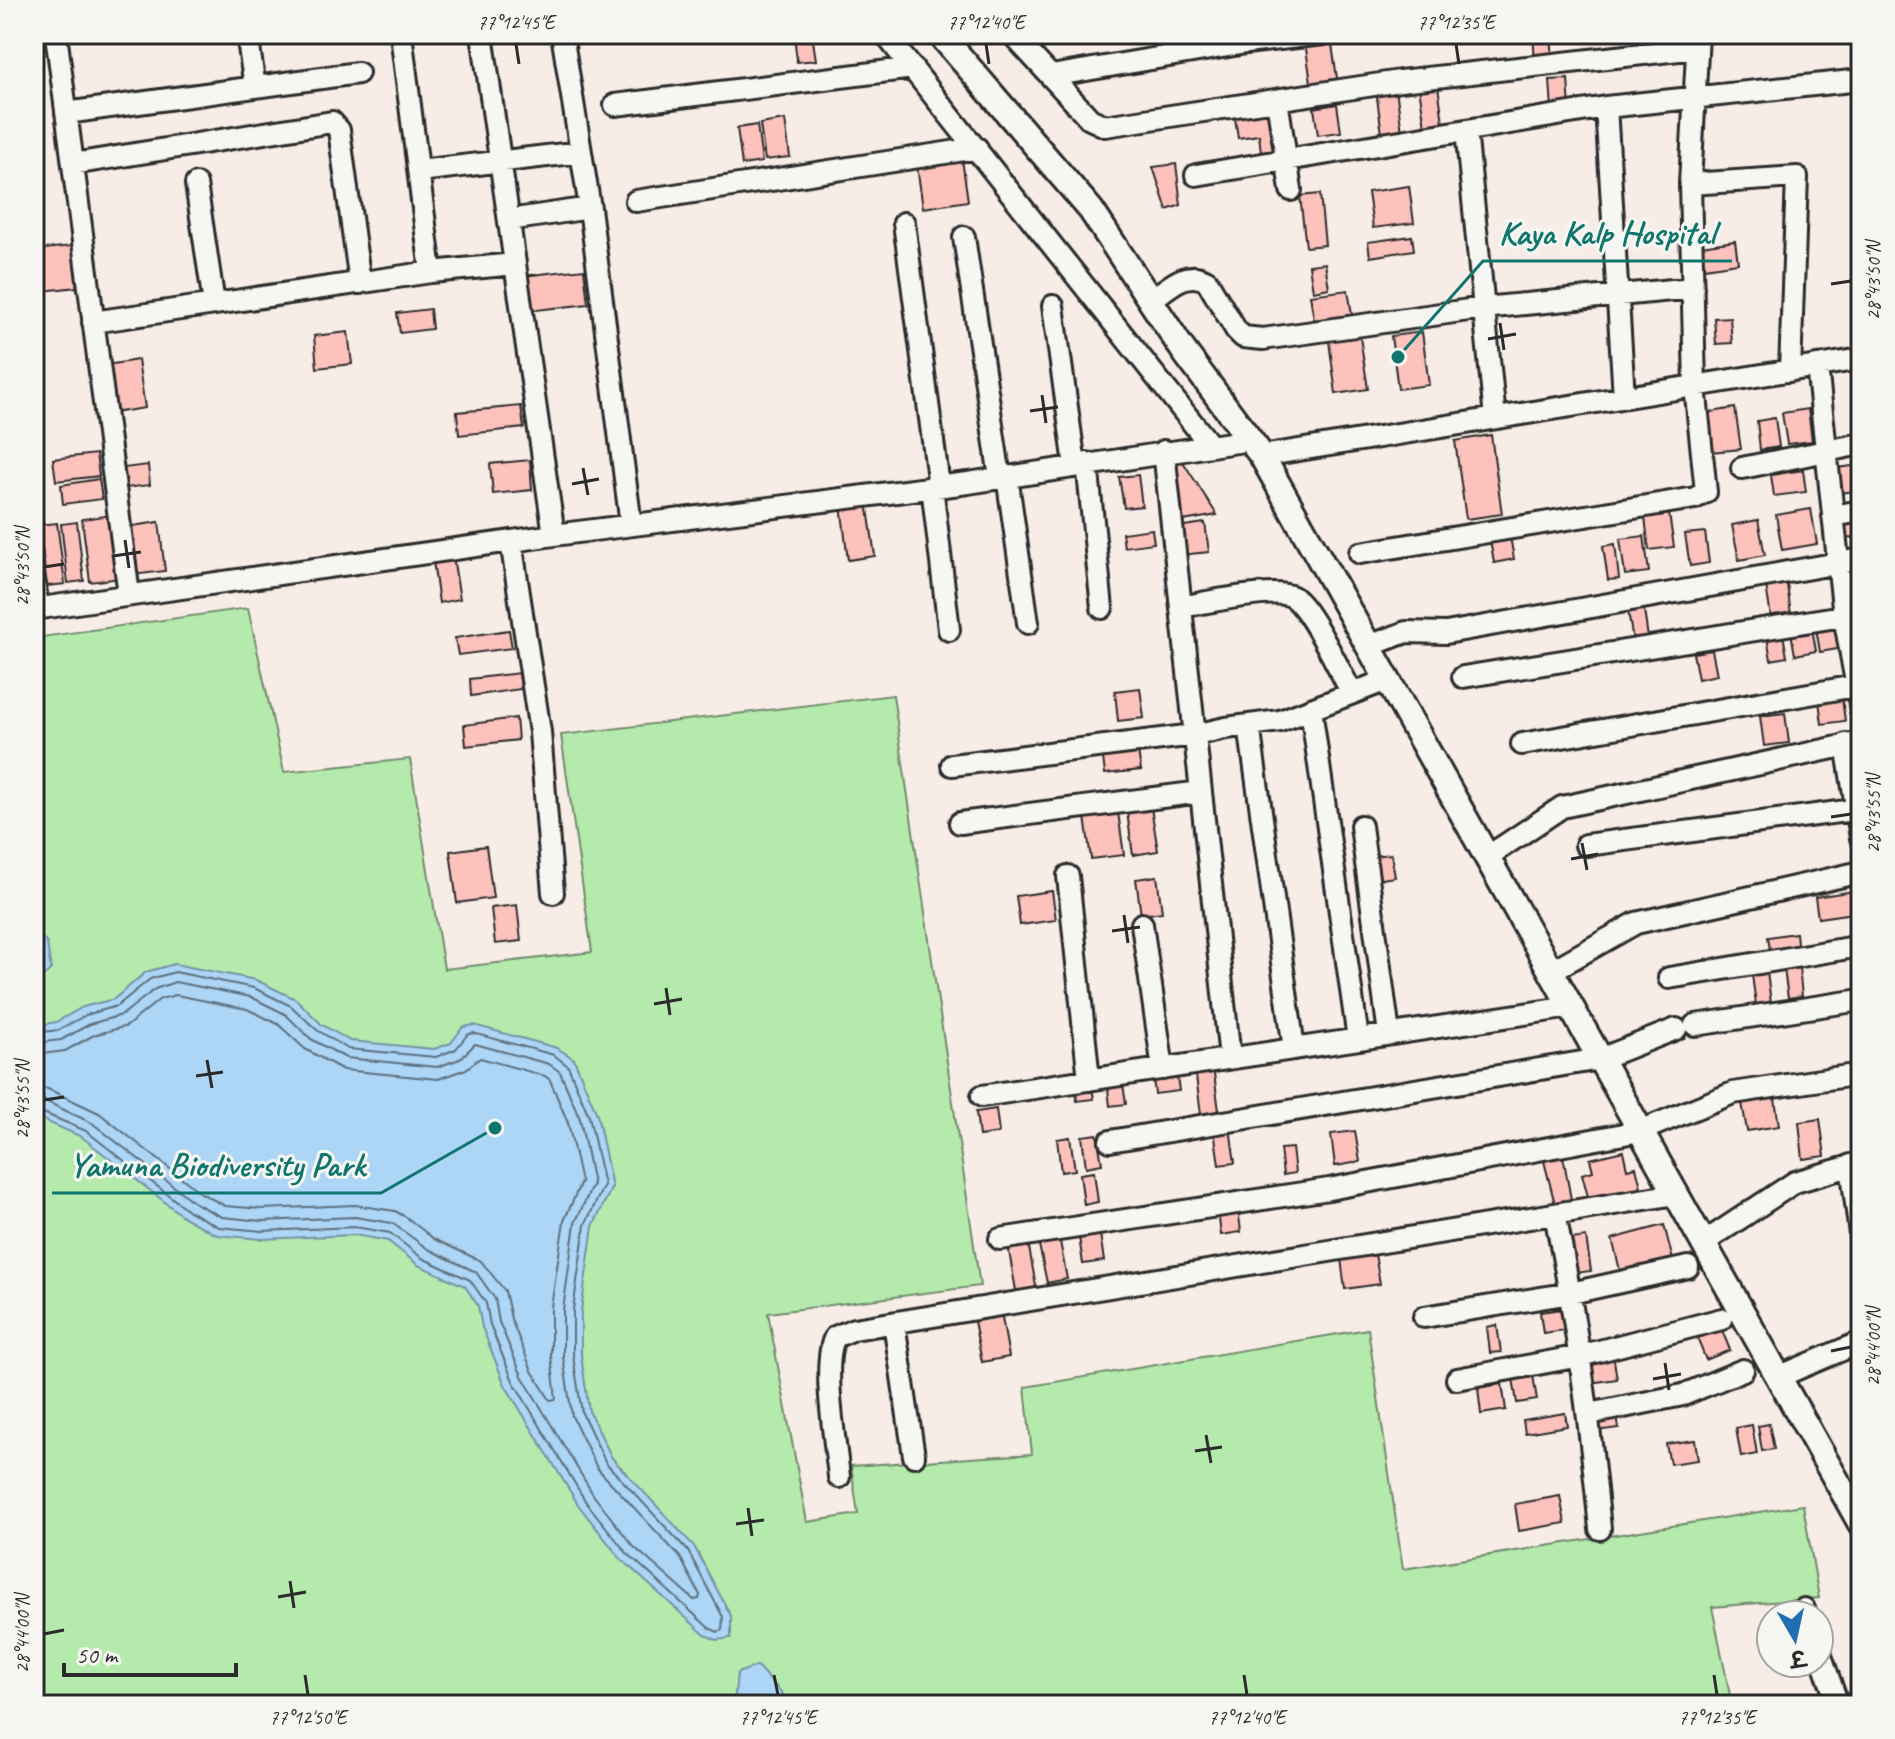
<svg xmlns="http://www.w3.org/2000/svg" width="1895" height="1739" viewBox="0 0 1895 1739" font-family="Caveat,'Playpen Sans Deva',sans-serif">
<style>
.green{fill:#b4eaac;stroke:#708a6c;stroke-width:2}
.water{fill:#acd5f6;stroke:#7891a5;stroke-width:2}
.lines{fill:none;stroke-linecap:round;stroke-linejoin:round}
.shore{stroke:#5f6f7c;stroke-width:2}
.building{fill:#fec2bd;stroke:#2b2b2b;stroke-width:2}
.minor-casing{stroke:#2b2b2b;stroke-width:26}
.tertiary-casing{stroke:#2b2b2b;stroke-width:30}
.minor{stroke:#f6f6f2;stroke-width:20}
.tertiary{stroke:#f6f6f2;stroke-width:24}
.ticks{fill:none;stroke:#2b2b2b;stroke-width:3}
.leader{fill:none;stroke:#0f766e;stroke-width:3}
.callout-dot{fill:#0f766e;stroke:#f6f6f2;stroke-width:3}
.callout-label{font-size:34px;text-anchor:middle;font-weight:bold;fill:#0f766e;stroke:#f6f6f2;stroke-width:6;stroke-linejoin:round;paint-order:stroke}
.neatline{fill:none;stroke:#2b2b2b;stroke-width:3}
.ticks-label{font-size:20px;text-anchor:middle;fill:#2b2b2b}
</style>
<rect width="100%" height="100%" fill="#f8ece7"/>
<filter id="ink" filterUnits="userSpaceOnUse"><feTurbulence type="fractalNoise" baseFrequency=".0125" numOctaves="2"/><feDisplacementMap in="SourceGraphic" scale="16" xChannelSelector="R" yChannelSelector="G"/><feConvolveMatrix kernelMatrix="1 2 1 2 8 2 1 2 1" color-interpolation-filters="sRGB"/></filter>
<g filter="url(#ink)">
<path class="green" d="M248,608L284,772L410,759L444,969L592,952L561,735L893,695L980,1286L768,1313L807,1522L858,1514L851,1466L1032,1454L1025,1387L1368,1329L1403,1569L1803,1505L1819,1598L1712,1607L1732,1705H34V638Z"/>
<path class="water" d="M34,926L47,944L51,969L42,978L34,979Z
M174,964L256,980L296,999L321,1024L350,1041L434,1049L451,1043L463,1027L474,1025L557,1048L574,1059L597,1114L612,1187L593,1226L581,1311V1355L589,1411L612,1458L694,1546L731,1616V1638L717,1640L705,1635L620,1558L579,1506L505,1385L482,1327L478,1306L465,1286L418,1265L388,1241L355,1235L261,1239L217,1235L185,1218L82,1137L34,1116V1026L56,1022L83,1007L114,999L146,972Z
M757,1666L783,1694L788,1705H734L737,1673Z"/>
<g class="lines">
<path class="shore" d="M34,1033L59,1030L86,1015L117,1006L150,979L175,972L254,988L291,1006L317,1030L348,1049L436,1057L456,1049L467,1035L473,1033L554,1055L568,1066L589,1116L604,1185L585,1225L573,1310V1356L582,1413L606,1463L688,1551L723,1617L722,1630L718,1632L709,1628L626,1552L586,1502L513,1381L490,1325L486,1303L470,1280L422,1258L390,1233L355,1227L262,1231L219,1227L189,1211L86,1131L34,1109
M34,1043L61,1040L90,1024L122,1015L155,989L175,982L251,997L285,1014L311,1039L346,1058L437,1067L460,1059L475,1044L549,1064L560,1072L580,1119L593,1184L575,1223L563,1310V1357L572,1416L597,1468L680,1557L700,1595L699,1599L694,1600L633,1546L594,1496L522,1376L499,1322L495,1299L476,1272L428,1249L392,1223L355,1217L262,1221L222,1217L195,1203L92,1123L43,1100L34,1099
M34,1055L65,1051L94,1035L127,1026L160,999L176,995L247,1009L278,1024L305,1049L343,1070L438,1079L466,1069L480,1058L545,1076L550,1080L568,1123L581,1182L564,1221L551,1307V1355L556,1399L550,1400L532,1371L511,1319L505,1291L481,1261L434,1239L406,1217L395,1211L355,1205L262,1209L225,1206L201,1193L99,1113L48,1089L34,1087"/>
</g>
<path class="building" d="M794,34H812L816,60L797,62Z
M1090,34H1119L1120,41L1091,45Z
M1533,34H1551L1553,61L1535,62Z
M1331,38L1338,85L1312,89L1305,42Z
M1437,78L1444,130L1426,133L1418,81Z
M1568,79L1570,108L1552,109L1550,80Z
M1396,89L1403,139L1383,141L1376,91Z
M1337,104L1341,132L1318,135L1314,108Z
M1269,106L1275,150L1261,152L1259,135L1238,138L1234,111Z
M785,120L790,157L765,160L760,124Z
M757,125L762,162L742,165L737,128Z
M962,159L968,201L923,208L917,166Z
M1176,164L1181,205L1167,210L1153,167Z
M1409,186L1414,223L1373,228L1368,192Z
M1320,194L1325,245L1306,247L1300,196Z
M1412,236L1414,250L1370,257L1368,242Z
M1735,241L1738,263L1697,269L1694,247Z
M72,246L77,287L34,292V250Z
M1325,263L1329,288L1313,291L1309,265Z
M584,269L588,304L528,311L523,276Z
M1348,290L1352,315L1314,320L1310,295Z
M430,309L432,329L400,333L397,313Z
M1730,317L1732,343L1716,344L1714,318Z
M348,332L352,364L317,368L314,336Z
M1422,332L1429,385L1398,389L1391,336Z
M1360,337L1368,389L1336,394L1329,341Z
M138,360L145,408L107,414L100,366Z
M521,406L524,428L459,435L457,412Z
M1735,408L1741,449L1711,452L1706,413Z
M1808,409L1812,441L1787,444L1782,413Z
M1775,418L1779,447L1760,450L1757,421Z
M1491,435L1502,514L1466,519L1455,441Z
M96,454L99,476L56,481L53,459Z
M1178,454L1217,515L1183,521L1168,457Z
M530,460L532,490L493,494L490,464Z
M148,465L150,485L117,489L115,469Z
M1860,465L1861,490L1840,493L1837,468Z
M1803,470L1806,492L1774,496L1771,475Z
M1138,475L1142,506L1124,508L1119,477Z
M99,479L102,499L63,504L61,485Z
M867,502L875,556L848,560L841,505Z
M1811,509L1817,544L1782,550L1776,515Z
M1669,514L1674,547L1649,550L1645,517Z
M112,515L121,578L90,582L82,519Z
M1758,520L1765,555L1739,560L1732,525Z
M1861,520V547L1854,548L1853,537L1842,538L1839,523Z
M77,522L84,581L68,583L61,524Z
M159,522L165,571L133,575L126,527Z
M57,523L65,584L47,586L39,525Z
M1205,523L1209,552L1180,555L1177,527Z
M1152,529L1154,543L1124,547L1122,533Z
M1705,532L1709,563L1690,566L1685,534Z
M1510,536L1514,559L1494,563L1490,540Z
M1644,536L1649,572L1625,575L1620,539Z
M1615,544L1619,579L1608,580L1603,546Z
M452,551L460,599L439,603L432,554Z
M1786,577L1792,622L1772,624L1765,579Z
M1643,603L1649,645L1634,647L1627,605Z
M1838,624L1843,648L1820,652L1816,628Z
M1812,628L1816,651L1795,655L1791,632Z
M509,630L512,648L458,655L455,638Z
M1783,634L1787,657L1771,660L1767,637Z
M1712,650L1717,675L1698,679L1693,653Z
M519,673L521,689L471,696L470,679Z
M1140,688L1144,718L1118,721L1115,691Z
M1842,698L1845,721L1822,724L1819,701Z
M1785,713L1789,743L1764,746L1760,716Z
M516,718L518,740L466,746L464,725Z
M1137,746L1141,770L1105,774L1102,750Z
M1150,801L1158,851L1133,855L1126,805Z
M1117,805L1124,855L1091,859L1084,810Z
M486,846L493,898L457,903L450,851Z
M1391,854L1395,877L1375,880L1372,856Z
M1157,876L1162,912L1141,915L1136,879Z
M1861,890V912L1818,918L1815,897Z
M1052,891L1056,920L1020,925L1016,896Z
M517,905L521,941L495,944L491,908Z
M1796,933L1798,953L1771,957L1768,937Z
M1799,967L1802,996L1788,998L1784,969Z
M1767,972L1771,1003L1756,1005L1752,975Z
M1213,1066L1219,1111L1201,1114L1195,1069Z
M1176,1069L1179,1091L1155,1094L1152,1072Z
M1122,1078L1126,1104L1110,1106L1107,1080Z
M1091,1082L1094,1099L1077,1101L1075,1084Z
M1774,1092L1779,1126L1747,1131L1741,1097Z
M996,1109L999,1133L979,1136L976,1112Z
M1820,1119L1825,1156L1803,1159L1799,1122Z
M1230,1128L1235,1163L1219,1165L1214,1130Z
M1355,1131L1360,1162L1335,1166L1331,1134Z
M1097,1134L1102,1164L1086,1167L1082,1136Z
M1070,1137L1075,1170L1061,1172L1057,1139Z
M1292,1148L1295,1173L1283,1175L1280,1149Z
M1562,1150L1572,1205L1556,1208L1542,1153Z
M1623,1151L1627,1169L1636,1167L1642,1191L1590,1204L1582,1174L1593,1171L1590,1159Z
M1094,1172L1098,1202L1084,1205L1080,1174Z
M1238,1208L1241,1232L1221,1235L1218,1211Z
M1664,1225L1673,1260L1621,1274L1612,1239Z
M1100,1234L1104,1261L1083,1264L1079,1237Z
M1059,1236L1067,1279L1047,1283L1038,1240Z
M1586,1237L1591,1271L1575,1273L1571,1239Z
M1028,1242L1037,1292L1017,1296L1008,1246Z
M1375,1254L1380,1284L1345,1289L1341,1259Z
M1000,1306L1009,1357L982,1362L972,1311Z
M1562,1309L1565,1330L1543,1333L1540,1312Z
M1497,1325L1501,1352L1490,1353L1487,1327Z
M1721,1328L1730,1350L1706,1360L1697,1338Z
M1613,1354L1617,1379L1590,1383L1587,1358Z
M1533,1375L1537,1400L1517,1403L1513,1378Z
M1502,1384L1506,1410L1481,1414L1478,1388Z
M1565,1413L1567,1426L1525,1433L1523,1420Z
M1617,1417L1619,1428L1596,1431L1594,1420Z
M1769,1424L1774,1449L1762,1451L1758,1426Z
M1752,1425L1757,1454L1741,1457L1736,1428Z
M1695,1440L1698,1460L1670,1464L1666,1444Z
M1560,1496L1565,1523L1519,1531L1515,1504Z"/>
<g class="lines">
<defs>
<path id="minor" d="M56,34L129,595
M247,34L255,87
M401,34L431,272
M482,34L554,535
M562,34L590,208L631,525
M885,34L1210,445
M1012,34L1090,119L1105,126L1400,81L1697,48
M1051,76L1246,43L1324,34
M1277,100L1291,190
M615,105L913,68
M1606,107L1624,397
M66,113L358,73
M1466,130L1495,418
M73,164L332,122L339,130L360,283
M419,171L581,152
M1196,175L1606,107L1861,80
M196,184L214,304
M1690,184L1797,177L1790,371
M636,201L977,148
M509,220L590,208
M904,223L939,486
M964,237L1000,478
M1150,301C1167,289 1186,268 1207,281L1236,330L1243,337L1263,339L1483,308L1693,288
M1053,306L1075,465
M93,322L431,272L515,264
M1817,366L1844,616L1861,710
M1262,456L1861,359
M1087,463L1102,608
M1742,468L1861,444
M1007,476L1028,623
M932,486L949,630
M1833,516L1861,511
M511,541L540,732L553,893
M1360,553L1695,498L1706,492L1695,386L1690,184L1698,34
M34,579L38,608
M1181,607C1202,603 1277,587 1293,597C1311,609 1340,672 1352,693
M34,609L554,535L968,483L1250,440
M1369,646L1406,632L1446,633L1861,559
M1463,677L1861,613
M1311,709L1358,1039
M1249,725L1294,1049
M1522,744L1861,685
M1846,744L1861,838
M952,765L1194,735L1226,728L1280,721L1387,680
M1201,792L1230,1058
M960,823L1201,792L1164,451
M1361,826L1389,1034
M1586,845L1861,809
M1487,857L1562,807L1861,742
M1068,876L1089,1080
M1142,924L1163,1069
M1551,971L1636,923L1861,872
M1669,978L1861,946
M1695,1025L1861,1000
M982,1096L1571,1007
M1110,1141L1600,1059L1676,1029
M1851,1165L1861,1242
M1555,1214C1576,1318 1590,1423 1600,1529
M1000,1239L1329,1189L1640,1131L1733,1093L1861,1074
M1703,1243L1795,1182L1861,1163
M1424,1317L1571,1293L1688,1267
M894,1323L914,1456
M1778,1377L1861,1342
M1457,1379L1580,1356L1722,1319
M1589,1414L1683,1395L1743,1370
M839,1477C836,1445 821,1363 835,1337L854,1329L1676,1194
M1804,1609L1806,1615
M1819,1650L1838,1705"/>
<path id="tertiary" d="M940,34L1091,210L1183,350L1262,456L1861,1524"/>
</defs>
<use href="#minor" class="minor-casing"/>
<use href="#tertiary" class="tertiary-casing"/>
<use href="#minor" class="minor"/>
<use href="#tertiary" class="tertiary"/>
</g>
</g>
<path class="ticks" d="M516,44L519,64M986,44L989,64M1456,44L1459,64M1831,284L1851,281M1500,323L1504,350M1488,339L1516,334M1042,395L1046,423M1030,411L1058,407M583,468L588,495M572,484L599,479M125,540L129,568M113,556L141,552M44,567L64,564M1831,817L1851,814M1582,843L1587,870M1571,859L1598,854M1124,915L1128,943M1112,931L1140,927M666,988L670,1015M654,1004L682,999M207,1060L212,1088M196,1076L223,1072M44,1100L64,1097M1831,1351L1851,1347M1665,1363L1669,1390M1653,1379L1681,1374M1206,1435L1211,1463M1195,1451L1222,1447M748,1508L752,1536M736,1524L764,1520M290,1581L294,1608M278,1597L306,1592M44,1634L64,1630M305,1675L308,1695M774,1675L778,1695M1244,1675L1247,1695M1714,1675L1717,1695"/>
<path class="leader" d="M1398 357L1483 261H1732M495 1128L381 1193H52"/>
<g class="callout-dot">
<circle cx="1398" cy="357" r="8"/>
<circle cx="495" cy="1128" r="8"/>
</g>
<g class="callout-label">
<text x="1607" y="244">Kaya Kalp Hospital</text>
<text x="217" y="1176">Yamuna Biodiversity Park</text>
</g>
<rect width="1895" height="1739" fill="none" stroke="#f6f6f2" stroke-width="88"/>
<g transform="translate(1795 1639) rotate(171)"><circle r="38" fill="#f6f6f2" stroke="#a5a5a2" stroke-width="2"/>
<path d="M0-6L14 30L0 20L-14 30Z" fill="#1f6fb2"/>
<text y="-12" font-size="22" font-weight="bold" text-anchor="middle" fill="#2b2b2b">उ</text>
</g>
<path d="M64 1663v12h172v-12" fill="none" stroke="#2b2b2b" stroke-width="4"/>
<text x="76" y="1663" font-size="24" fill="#2b2b2b" stroke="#f6f6f2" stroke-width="6" paint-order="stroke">50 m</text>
<rect x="44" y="44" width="1807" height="1651" class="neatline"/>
<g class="ticks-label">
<text x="516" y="29">77°12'45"E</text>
<text x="986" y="29">77°12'40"E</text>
<text x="1456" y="29">77°12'35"E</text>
<text transform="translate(1873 281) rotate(-90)" y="7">28°43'50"N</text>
<text transform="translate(22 567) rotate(-90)" y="7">28°43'50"N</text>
<text transform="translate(1873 814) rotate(-90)" y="7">28°43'55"N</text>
<text transform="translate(22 1100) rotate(-90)" y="7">28°43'55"N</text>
<text transform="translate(1873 1347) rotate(-90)" y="7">28°44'00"N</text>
<text transform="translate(22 1634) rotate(-90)" y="7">28°44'00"N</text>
<text x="308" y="1724">77°12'50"E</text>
<text x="778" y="1724">77°12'45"E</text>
<text x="1247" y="1724">77°12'40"E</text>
<text x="1717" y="1724">77°12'35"E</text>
</g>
</svg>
